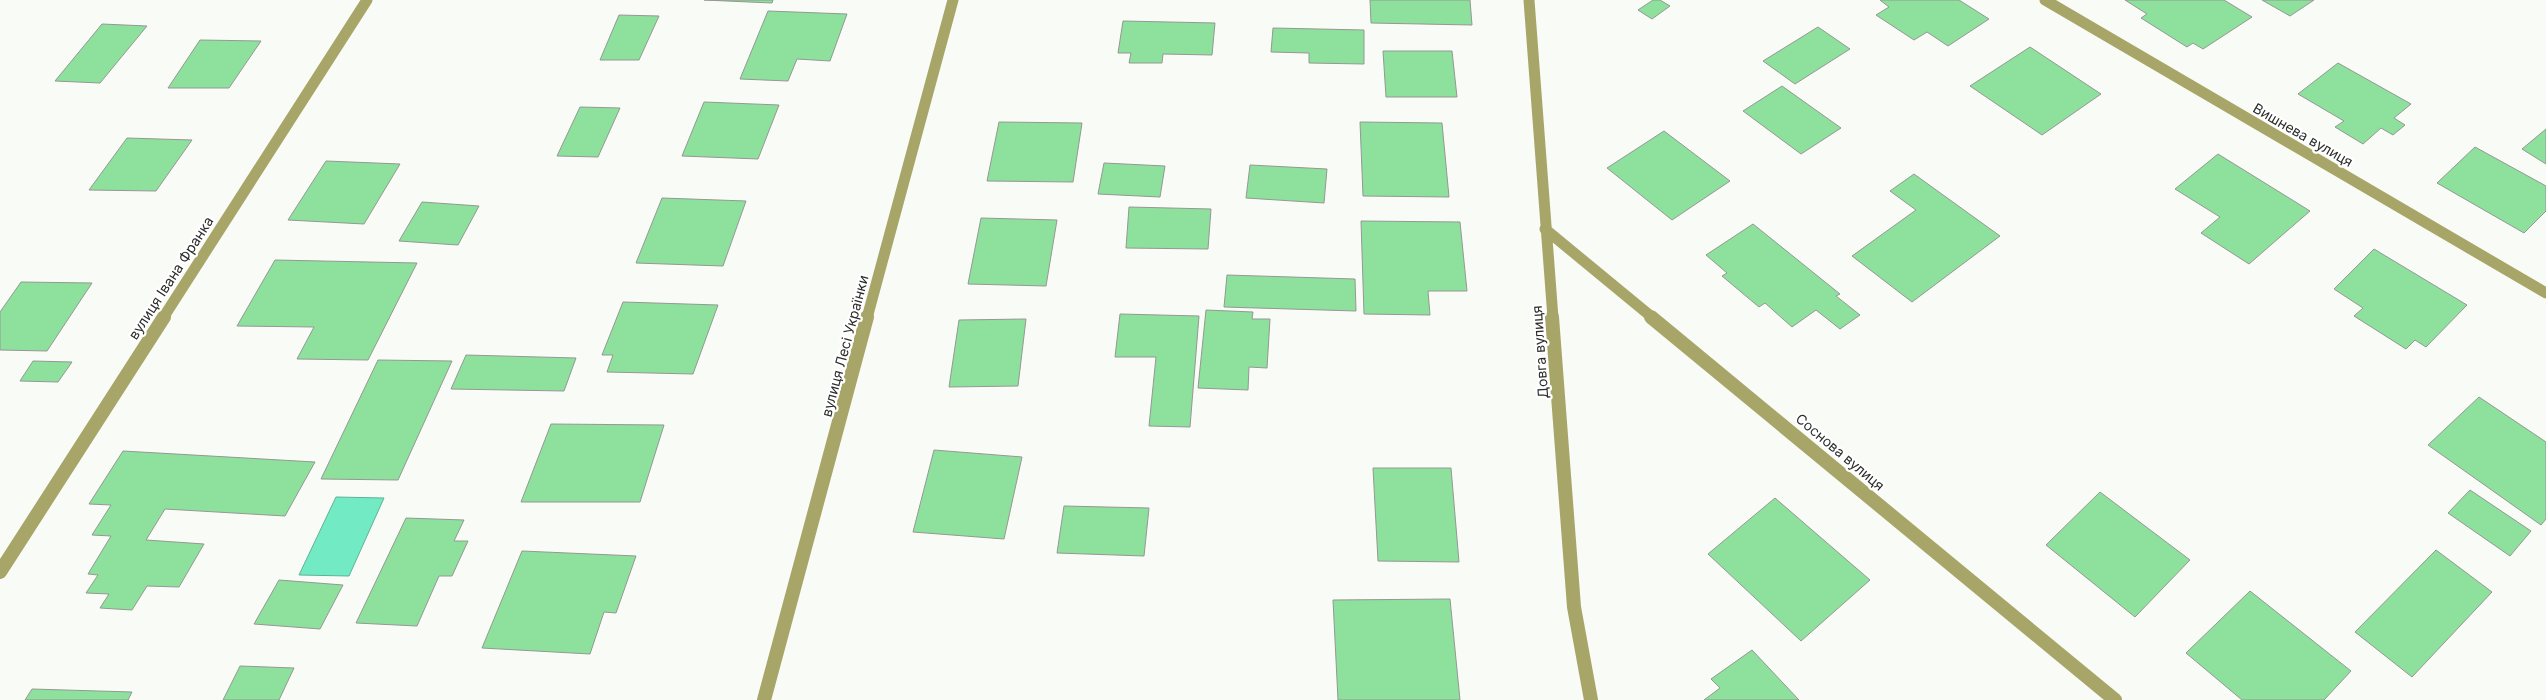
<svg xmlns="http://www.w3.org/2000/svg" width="2546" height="700" viewBox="0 0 2546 700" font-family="Inter,sans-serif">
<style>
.water{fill:#72ebc4;stroke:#5db296}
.building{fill:#8ee09d;stroke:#949894}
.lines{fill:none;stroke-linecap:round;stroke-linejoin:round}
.minor-far1{stroke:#a7a668;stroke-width:11}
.minor{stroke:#a7a668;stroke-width:14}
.labels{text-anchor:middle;stroke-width:4.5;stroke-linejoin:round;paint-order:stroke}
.street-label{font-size:14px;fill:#2c2c2b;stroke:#fff}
</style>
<rect width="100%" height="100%" fill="#f9fbf6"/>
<path class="water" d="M336,497L384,498L349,576L299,575Z"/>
<path class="building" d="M704,0H773L772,3Z
M1370,0H1470L1472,25L1371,23Z
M1653,0H1660L1670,6L1652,19L1638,10Z
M1959,0L1989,19L1948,46L1927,32L1914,40L1876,15L1889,7L1880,0Z
M2125,0H2224L2252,17L2203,49L2193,43L2187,47L2141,18L2147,14Z
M2262,0H2314L2290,16Z
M768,11L847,14L830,61L797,59L788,81L740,79Z
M619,15L659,16L639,60H600Z
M1123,21L1215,23L1212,55L1163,54L1162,63H1129L1131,53H1118Z
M102,24L147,26L100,83L55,81Z
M1818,27L1850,49L1795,84L1763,61Z
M1273,28L1364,30V64L1309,63V53L1271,52Z
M200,40L261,41L229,88H168Z
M2030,47L2101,94L2042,135L1970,86Z
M1383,51H1452L1457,97H1386Z
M2338,63L2411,104L2394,118L2405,125L2393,135L2381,128L2363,144L2335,127L2344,121L2298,94Z
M1782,86L1841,128L1801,154L1743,111Z
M704,102L779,105L758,159L682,156Z
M580,107L620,108L598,157L557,156Z
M999,122L1082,123L1073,182L987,181Z
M1360,122L1442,123L1449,197L1363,196Z
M2546,129V164L2522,149Z
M1664,131L1730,181L1672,220L1607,168Z
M127,138L192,140L156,191L89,190Z
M2475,147L2546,186V211L2524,233L2437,183Z
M2218,154L2310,211L2249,264L2201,233L2220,217L2175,189Z
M326,161L400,164L364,224L288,220Z
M1104,163L1165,166L1160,197L1098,194Z
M1250,165L1327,169L1324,203L1246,198Z
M1914,174L2000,236L1912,302L1852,256L1916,210L1890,191Z
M662,198L746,201L723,266L636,263Z
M422,202L479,206L458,245L399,241Z
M1129,207L1211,209L1208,249L1126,248Z
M981,218L1057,220L1046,286L968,284Z
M1361,221L1460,222L1467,291H1428L1430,315L1364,314Z
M1753,224L1840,294L1836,296L1860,315L1840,329L1816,310L1792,327L1765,303L1759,307L1722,276L1727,273L1706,255Z
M2374,249L2467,305L2426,347L2415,340L2406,349L2354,316L2363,308L2334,289Z
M275,260L417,263L368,360L297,359L314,327L237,326Z
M1227,275L1355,279L1356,311L1224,307Z
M21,282L92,283L47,351L0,350V312Z
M623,302L718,305L693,374L607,372L613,355H602Z
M1206,310L1253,312L1252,319H1270L1267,368L1249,367L1248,390L1198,388Z
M1120,314L1199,316L1190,427L1149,426L1156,357H1115Z
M1026,319L1018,386L949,387L959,320Z
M466,355L576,358L564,391L451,389Z
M378,360L452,361L398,480L321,479Z
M33,361L72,362L58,382L20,381Z
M2479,397L2546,442V519L2541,525L2428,445Z
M551,424L664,425L640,502H521Z
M934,450L1022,457L1004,539L913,532Z
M123,451L315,462L285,516L165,509L146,540L204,544L179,587L147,586L132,610L100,608L109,594L86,593L98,575L88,574L111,536L92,535L111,505L89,504Z
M1373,468H1451L1459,562L1378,561Z
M2470,490L2531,531L2510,556L2448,513Z
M2100,492L2190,560L2135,617L2046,545Z
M1775,498L1870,580L1801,641L1708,554Z
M1064,506L1149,508L1144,556L1057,553Z
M406,518L464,520L454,541H468L452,576H439L417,626L356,623Z
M2436,550L2492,592L2412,677L2355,632Z
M522,551L636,556L616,613L604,612L590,654L482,648Z
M279,580L343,585L320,629L254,624Z
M2250,591L2351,671L2324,700H2242L2186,653Z
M1450,599L1460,700H1338L1333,600Z
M1752,650L1799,700H1704L1720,688L1711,679Z
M240,666L294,668L279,700H223Z
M32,689L132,692L128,700H25Z"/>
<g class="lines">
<path class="minor-far1" d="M1529,0L1553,318
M2045,0L2546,293
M1545,229L1653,318
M163,318L367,0
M867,318L953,0"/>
<path class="minor" d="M1552,317L1574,607L1591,700
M1651,317L2115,700
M0,572L164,317
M764,700L867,317"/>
</g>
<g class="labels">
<g class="street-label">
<text transform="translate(2303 135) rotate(30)" y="5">Вишнева вулиця</text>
<text transform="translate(171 278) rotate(-57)" y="5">вулиця Івана Франка</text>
<text transform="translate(845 346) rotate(-75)" y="5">вулиця Лесі Українки</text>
<text transform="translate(1540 352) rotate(-94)" y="5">Довга вулиця</text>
<text transform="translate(1840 452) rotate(40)" y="5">Соснова вулиця</text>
</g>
</g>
</svg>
